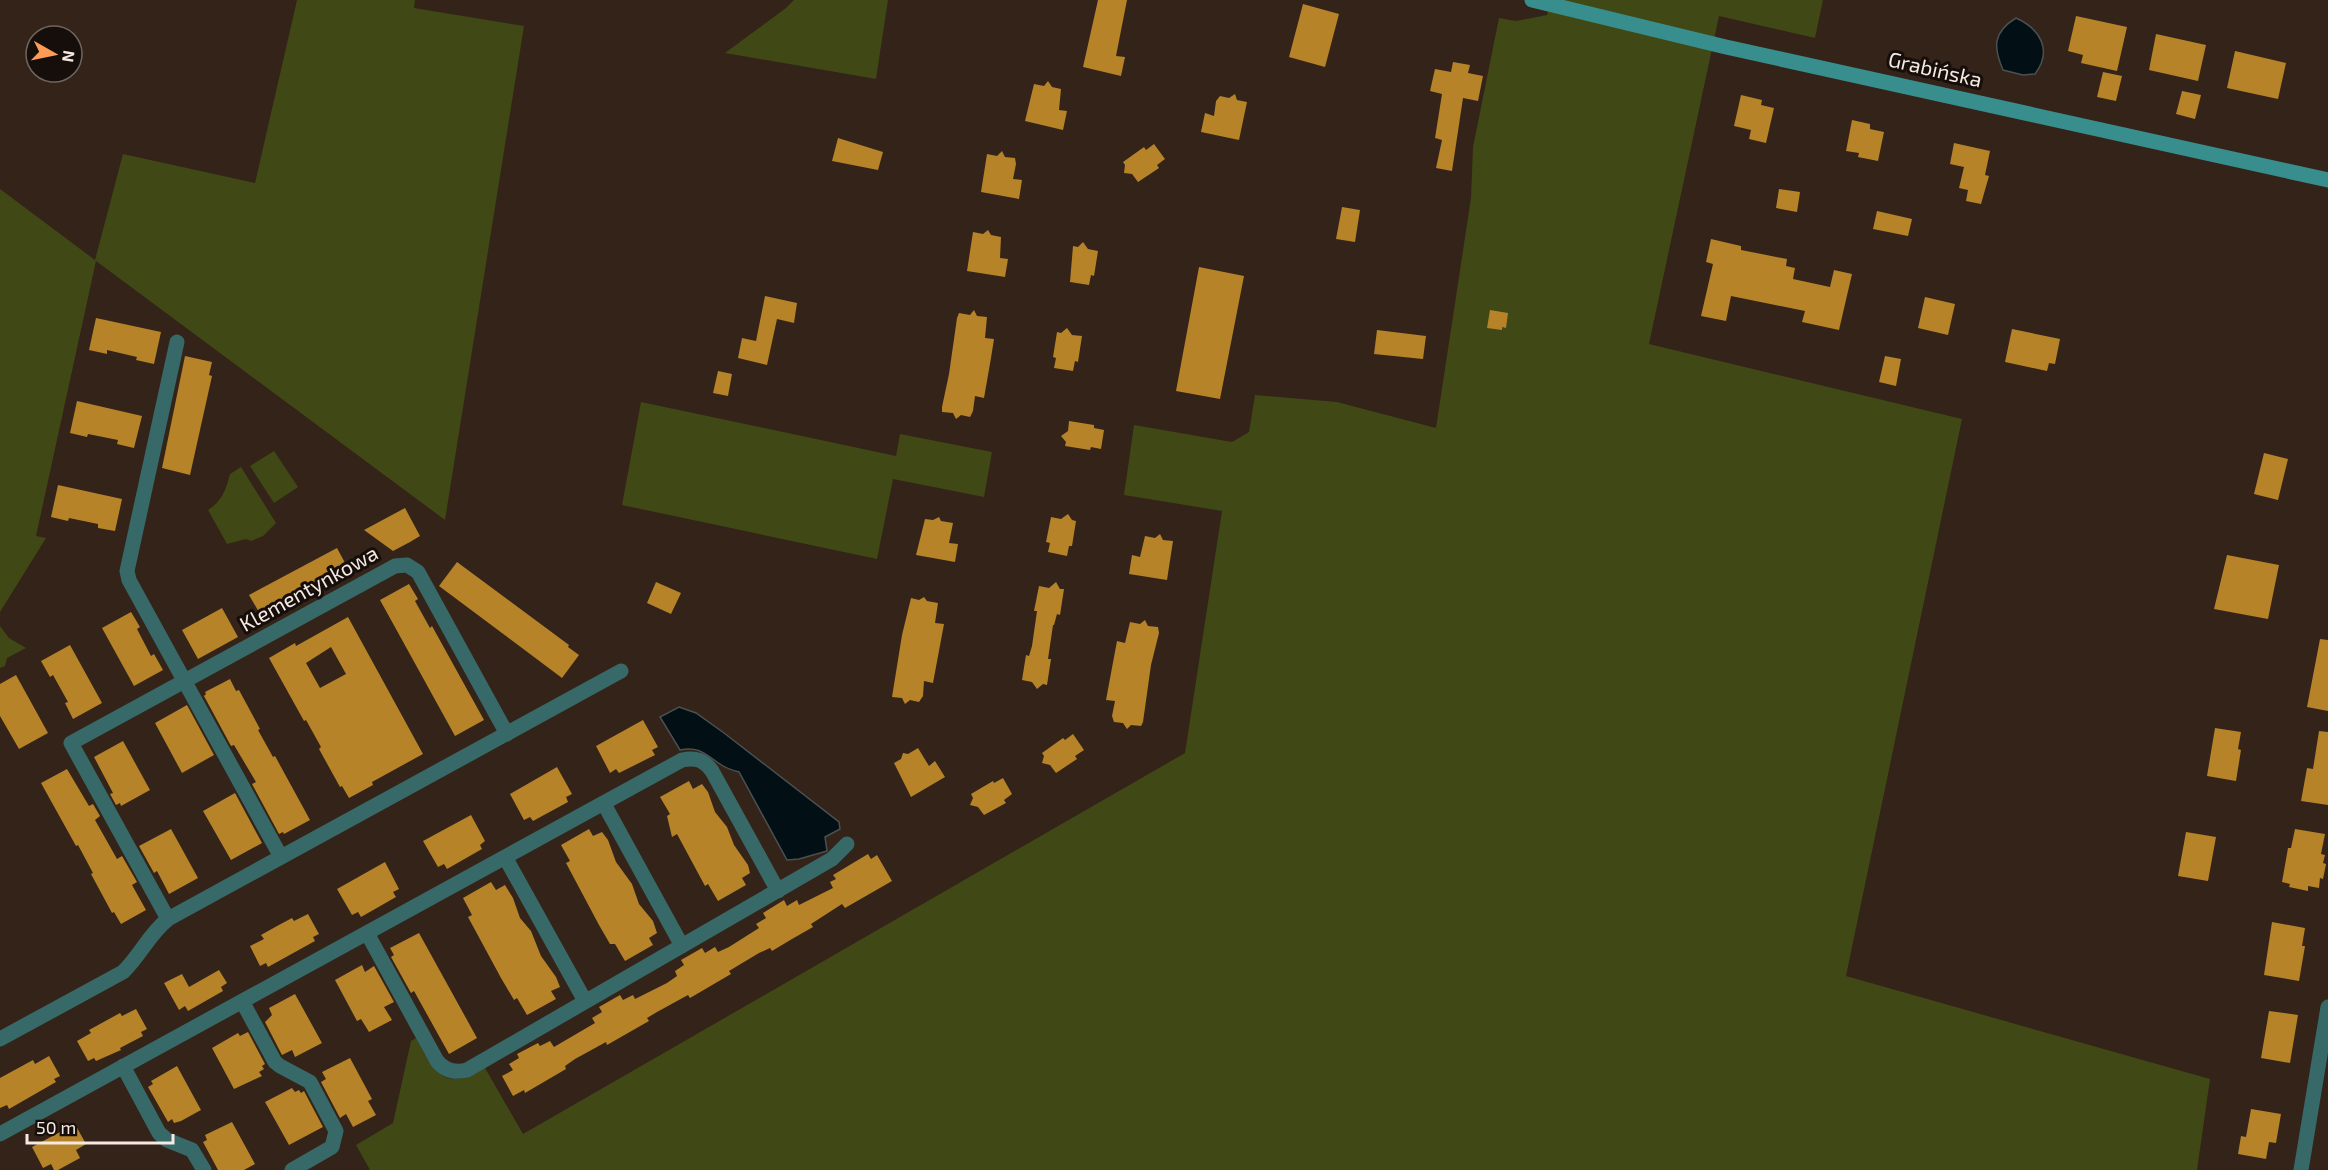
<svg xmlns="http://www.w3.org/2000/svg" width="2328" height="1170" viewBox="0 0 2328 1170" font-family="'Exo 2',sans-serif">
<style>
.green{fill:#404815}
.water{fill:#020f14;stroke:#4b5052;stroke-width:1.5}
.building{fill:#b68328;fill-rule:evenodd}
.lines{fill:none;stroke-linecap:round;stroke-linejoin:round}
.street{stroke:#376968;stroke-width:15}
.secondary{stroke:#378e8c;stroke-width:15}
.labels{text-anchor:middle;stroke-width:6;stroke-linejoin:round;paint-order:stroke}
.street-label{font-size:21px;fill:#f5e9e2;stroke:#160e0a}
</style>
<rect width="100%" height="100%" fill="#342318"/>
<path class="green" d="M297,0H415L414,8L524,26L445,520L96,261L36,536L46,538L0,612V189L95,260L123,154L255,183Z
M794,0H888L876,79L725,53L786,8Z
M1551,0H1823L1815,38L1719,16L1649,344L1962,419L1846,976L2210,1079L2197,1170H370L356,1145L393,1123L411,1041L416,1038C426,1056 437,1085 463,1078C471,1076 478,1071 485,1068L523,1134L1185,753L1222,511L1124,495L1134,425L1232,442L1249,432L1255,395L1337,402L1436,428L1471,198L1473,147L1499,18L1516,21L1547,15Z
M641,402L896,456L900,434L992,452L984,497L893,479L877,559L622,505Z
M274,451L298,487L274,503L250,466Z
M241,467L276,523L263,536L251,541L246,539L227,544L208,510C222,501 226,490 230,474Z
M0,626L9,638L26,648L7,658L5,666L0,668Z"/>
<path class="water" d="M2016,18C2040,29 2053,50 2035,74L2023,75L2003,70C1993,47 1993,32 2016,18Z
M679,707L696,713L724,733L839,822L840,829L825,837L827,851L799,859L787,860L739,772C732,770 725,768 720,764C705,754 699,746 680,750L660,717Z"/>
<path class="building" d="M1098,0H1127L1116,56L1125,57L1121,76L1083,67Z
M1303,4L1339,14L1325,67L1289,57Z
M2076,16L2127,27L2117,71L2081,63L2083,55L2068,51Z
M2156,34L2206,45L2198,81L2149,70Z
M2235,51L2286,63L2278,99L2227,88Z
M1453,62L1470,65L1468,73L1483,76L1478,101L1463,98L1452,171L1436,168L1442,140L1435,138L1442,94L1430,91L1435,69L1451,72Z
M2103,72L2122,76L2116,101L2097,97Z
M1048,81L1052,87L1061,89L1059,110L1067,111L1063,130L1025,121L1034,84L1044,86Z
M2182,91L2201,95L2195,119L2176,114Z
M1235,94L1237,100L1247,102L1239,140L1201,132L1205,113L1214,116L1216,101L1220,96L1229,98Z
M1741,95L1762,100L1761,105L1774,108L1766,143L1749,139L1751,130L1734,126Z
M1852,120L1870,124V129L1884,132L1878,161L1858,157L1859,153L1846,151Z
M838,138L883,152L878,170L832,161Z
M1954,143L1990,151L1985,175L1989,176L1981,204L1966,201L1968,190L1959,188L1964,167L1950,164Z
M1154,144L1165,159L1157,165L1159,168L1138,182L1132,174L1124,173L1125,165L1123,162L1144,147L1146,150Z
M1002,151L1005,157L1015,158L1016,164L1013,179L1022,180L1019,199L981,192L987,154L997,156Z
M1779,189L1800,192L1797,212L1776,208Z
M1342,207L1360,210L1355,242L1336,239Z
M1877,211L1912,219L1908,236L1873,229Z
M988,230L991,235L1001,237L1000,258L1008,259L1005,277L967,271L973,232L983,234Z
M1711,239L1741,246V250L1787,259L1786,266L1795,268L1793,279L1830,287L1834,270L1852,274L1839,330L1802,322L1805,311L1731,296L1726,321L1701,316L1713,264L1706,262Z
M1083,242L1088,249L1098,251L1094,276L1091,275L1089,285L1070,282L1073,246L1078,247Z
M1199,267L1244,276L1220,399L1176,391Z
M765,296L797,303L794,323L777,319L767,365L738,358L742,338L756,341Z
M1925,297L1955,304L1948,335L1918,328Z
M974,310L977,316L987,317L985,338L994,339L991,358L984,398L975,396L973,411L970,417L961,415L956,419L953,413L942,412V407L949,374L957,318L959,313L970,315Z
M1490,310L1508,313L1506,328L1502,327V330L1487,328Z
M96,318L161,332L154,364L136,360L137,357L107,350V354L89,350Z
M1067,328L1072,335L1082,336L1078,362L1075,361L1073,371L1054,368L1056,358L1053,357L1057,332L1061,333Z
M2012,329L2060,339L2055,364L2049,363L2047,371L2005,362Z
M1377,330L1426,336L1423,359L1374,354Z
M185,356L212,362L209,375L212,376L190,475L162,468Z
M1885,356L1901,359L1896,386L1879,382Z
M718,371L732,374L728,396L713,393Z
M77,401L142,416L134,448L117,444L118,440L88,434L87,437L70,433Z
M1069,421L1094,425V428L1104,430L1101,449L1091,447L1090,450L1065,446L1066,442L1061,436L1068,431Z
M2264,453L2288,459L2278,500L2254,494Z
M58,485L122,499L115,531L98,528V524L69,518L68,521L51,517Z
M405,508L420,536L410,542L393,551L364,530Z
M1068,514L1072,520L1076,521L1072,546H1069L1067,556L1048,552L1050,543L1046,542L1051,517L1061,519Z
M939,517L941,521L953,523L949,543L958,544L955,562L916,555L925,519L933,520Z
M1160,534L1163,540L1173,541L1167,580L1129,574L1132,555L1140,557L1145,536L1155,538Z
M337,548L351,574L278,615L276,612L263,619L249,595Z
M2227,555L2279,565L2268,619L2214,609Z
M457,562L569,645L568,647L579,655L562,678L439,586Z
M656,582L681,593L671,614L647,603Z
M1056,582L1060,589H1064L1060,615L1057,614L1054,625H1053L1048,659H1051L1047,685L1043,684L1037,689L1032,682L1022,680L1026,655L1029,656L1032,646L1037,611H1034L1039,586L1049,588Z
M409,584L418,599L415,601L430,628L432,626L484,720L455,736L380,600Z
M924,597L927,601L938,603L935,623L944,624L933,683L924,681L923,696L919,702L910,700L905,704L902,698L892,697L902,635L911,598L919,600Z
M222,608L238,637L198,659L182,630Z
M131,612L140,627L137,629L151,656L154,654L163,670L134,686L102,628Z
M348,617L423,754L372,782L373,785L349,798L342,786L340,787L319,749L321,747L306,720L304,721L269,658L295,643L296,646ZM331,647L346,674L320,688L306,663Z
M1145,620L1148,626L1158,627L1159,633L1151,665L1143,722L1141,726L1131,725L1127,729L1123,723L1114,722L1112,716L1115,701L1106,700L1117,641L1125,643L1130,622L1140,624Z
M2320,639L2328,640V711L2307,707Z
M70,645L102,703L73,719L65,703L68,702L53,675L50,677L41,661Z
M16,675L48,733L19,749L0,716V684Z
M230,679L236,691L239,690L260,729L258,730L273,757L275,756L310,820L284,834L283,832L279,834L252,784L256,782L234,745L231,746L204,696L206,694L205,692Z
M187,705L214,755L182,773L155,723Z
M643,720L658,747L652,750L655,755L619,773L616,769L610,773L596,746Z
M2215,728L2241,732L2238,749L2241,750L2236,781L2207,776Z
M2319,731L2328,732V805L2301,801L2307,768L2313,769Z
M1073,734L1084,750L1075,756L1077,759L1056,773L1050,765L1042,763L1044,756L1042,753L1063,738L1065,740Z
M123,741L150,790L121,806L120,803L116,805L110,794L113,793L94,757Z
M918,748L929,766L935,761L945,777L911,797L894,763L901,759L903,753L908,754Z
M557,767L572,794L566,797L568,802L533,821L530,817L524,820L510,794Z
M67,769L89,806L93,804L100,816L95,820L117,859L122,856L137,882L132,885L146,910L121,924L114,912L112,913L91,874L93,873L78,845L76,846L41,783Z
M1003,778L1012,794L1004,800L1006,803L984,815L978,807L970,805L973,798L971,794L993,781L994,783Z
M689,781L693,789L702,784L708,792L715,812L727,827L734,845L748,865L750,873L742,878L746,885L718,901L708,884L705,886L677,834L672,837L667,816L670,814L660,797Z
M235,793L262,843L231,860L203,811Z
M471,815L485,841L480,845L482,849L447,869L444,864L438,867L423,841Z
M171,829L198,878L169,894L157,871L154,873L139,846Z
M589,829L593,836L602,832L608,840L616,862L632,884L639,904L653,921L657,933L649,938L653,945L625,961L615,944H610L599,925L566,863L570,861L561,845Z
M2295,829L2325,834L2321,854L2325,855L2323,863L2326,864L2323,879L2320,878L2319,888L2308,886V891L2289,887L2290,884L2282,882L2288,848H2291Z
M2186,832L2216,837L2208,881L2178,876Z
M868,854L871,859L877,855L892,881L845,908L842,904L811,924L813,927L792,939L772,951L770,948L759,953L729,971L731,974L690,998L688,995L657,1012L647,1018L649,1021L607,1045L606,1042L575,1059L565,1066L566,1069L525,1093L524,1090L513,1096L502,1076L513,1070L509,1064L519,1058L517,1054L538,1043L540,1046L550,1041L554,1047L595,1023L592,1018L602,1012L599,1007L620,995L623,1000L633,995L635,999L667,983L677,976L675,971L684,965L681,960L702,948L705,953L715,947L718,952L729,947L759,928L756,924L766,918L763,913L784,900L787,906L797,900L799,905L833,888L830,882L836,879L833,875Z
M385,862L399,889L393,892L396,897L361,917L358,912L352,915L337,889Z
M491,882L496,890L505,885L513,898L520,918L531,931L541,956L556,977L560,987L551,991L556,999L527,1015L517,998L514,1000L501,978L468,917L472,915L463,898Z
M308,914L319,934L313,937L315,941L268,967L266,963L260,966L250,946L264,939L261,935L277,926L292,918L294,921Z
M2272,922L2305,928L2302,946H2305L2299,981L2264,975Z
M419,933L477,1038L449,1054L414,991L411,993L391,957L394,955L390,948Z
M362,965L365,972L374,966L394,1002L384,1007L392,1020L369,1032L361,1019L357,1021L335,980Z
M219,970L227,983L221,987L223,991L188,1011L185,1006L179,1010L164,983L182,974L189,987Z
M295,994L322,1043L295,1057L292,1050L282,1055L265,1022L272,1015L269,1008Z
M136,1009L147,1029L141,1032L143,1036L120,1048L121,1050L96,1061L94,1058L88,1061L77,1041L91,1033L89,1030L120,1013L122,1016Z
M2269,1011L2298,1015L2290,1063L2261,1058Z
M248,1032L265,1064L262,1066L264,1069L259,1072L262,1076L234,1089L212,1048L238,1033L240,1036Z
M49,1056L60,1076L54,1079L56,1082L9,1109L7,1105L0,1108V1078L33,1060L35,1064Z
M350,1058L372,1099L368,1101L376,1115L353,1127L346,1114L340,1118L321,1082L326,1079L322,1072Z
M177,1066L201,1110L181,1121L174,1123L172,1119L168,1122L148,1087L153,1084L151,1081Z
M292,1088L295,1092L299,1090L301,1093L304,1091L323,1127L289,1145L265,1102Z
M2251,1109L2281,1114L2276,1143L2269,1142L2266,1159L2238,1154L2241,1136L2246,1137Z
M232,1122L255,1164L244,1170H218L203,1142L207,1140L205,1135Z
M75,1124L86,1144L76,1150L80,1158L58,1170H54L51,1164L43,1168L32,1147Z"/>
<g class="lines">
<path class="street" d="M177,342L127,571L129,580L281,857
M604,804L682,946
M505,857L585,1001
M168,919L71,743L395,566L407,565L418,572L507,734
M367,933L437,1061C445,1071 455,1073 467,1070L832,859L847,844
M242,1001L275,1062L280,1066L310,1082L336,1131L332,1147L292,1170
M0,1039L123,972C140,956 149,934 168,919L621,671
M123,1066L159,1133L167,1140L192,1150L204,1170
M0,1134L682,760C696,757 704,760 712,771L778,891
M2301,1170L2328,1007"/>
<path class="secondary" d="M1532,0L1726,47L2328,180"/>
</g>
<g class="labels">
<g class="street-label">
<text transform="translate(1935 70) rotate(13)" y="7">Grabińska</text>
<text transform="translate(309 589) rotate(-29)" y="7">Klementynkowa</text>
</g>
</g>
<g transform="translate(54 54) rotate(99)"><circle r="28" fill="#160e0a" stroke="#6f6660" stroke-width="1.5"/>
<path d="M0-4.5L10 22L0 15L-10 22Z" fill="#fd9c56"/>
<text y="-9" font-size="16" font-weight="bold" text-anchor="middle" fill="#f5e9e2">N</text>
</g>
<path d="M27 1134v9h146v-9" fill="none" stroke="#f5e9e2" stroke-width="3"/>
<text x="36" y="1134" font-size="18" fill="#f5e9e2" stroke="#160e0a" stroke-width="4.5" paint-order="stroke">50 m</text>
</svg>
